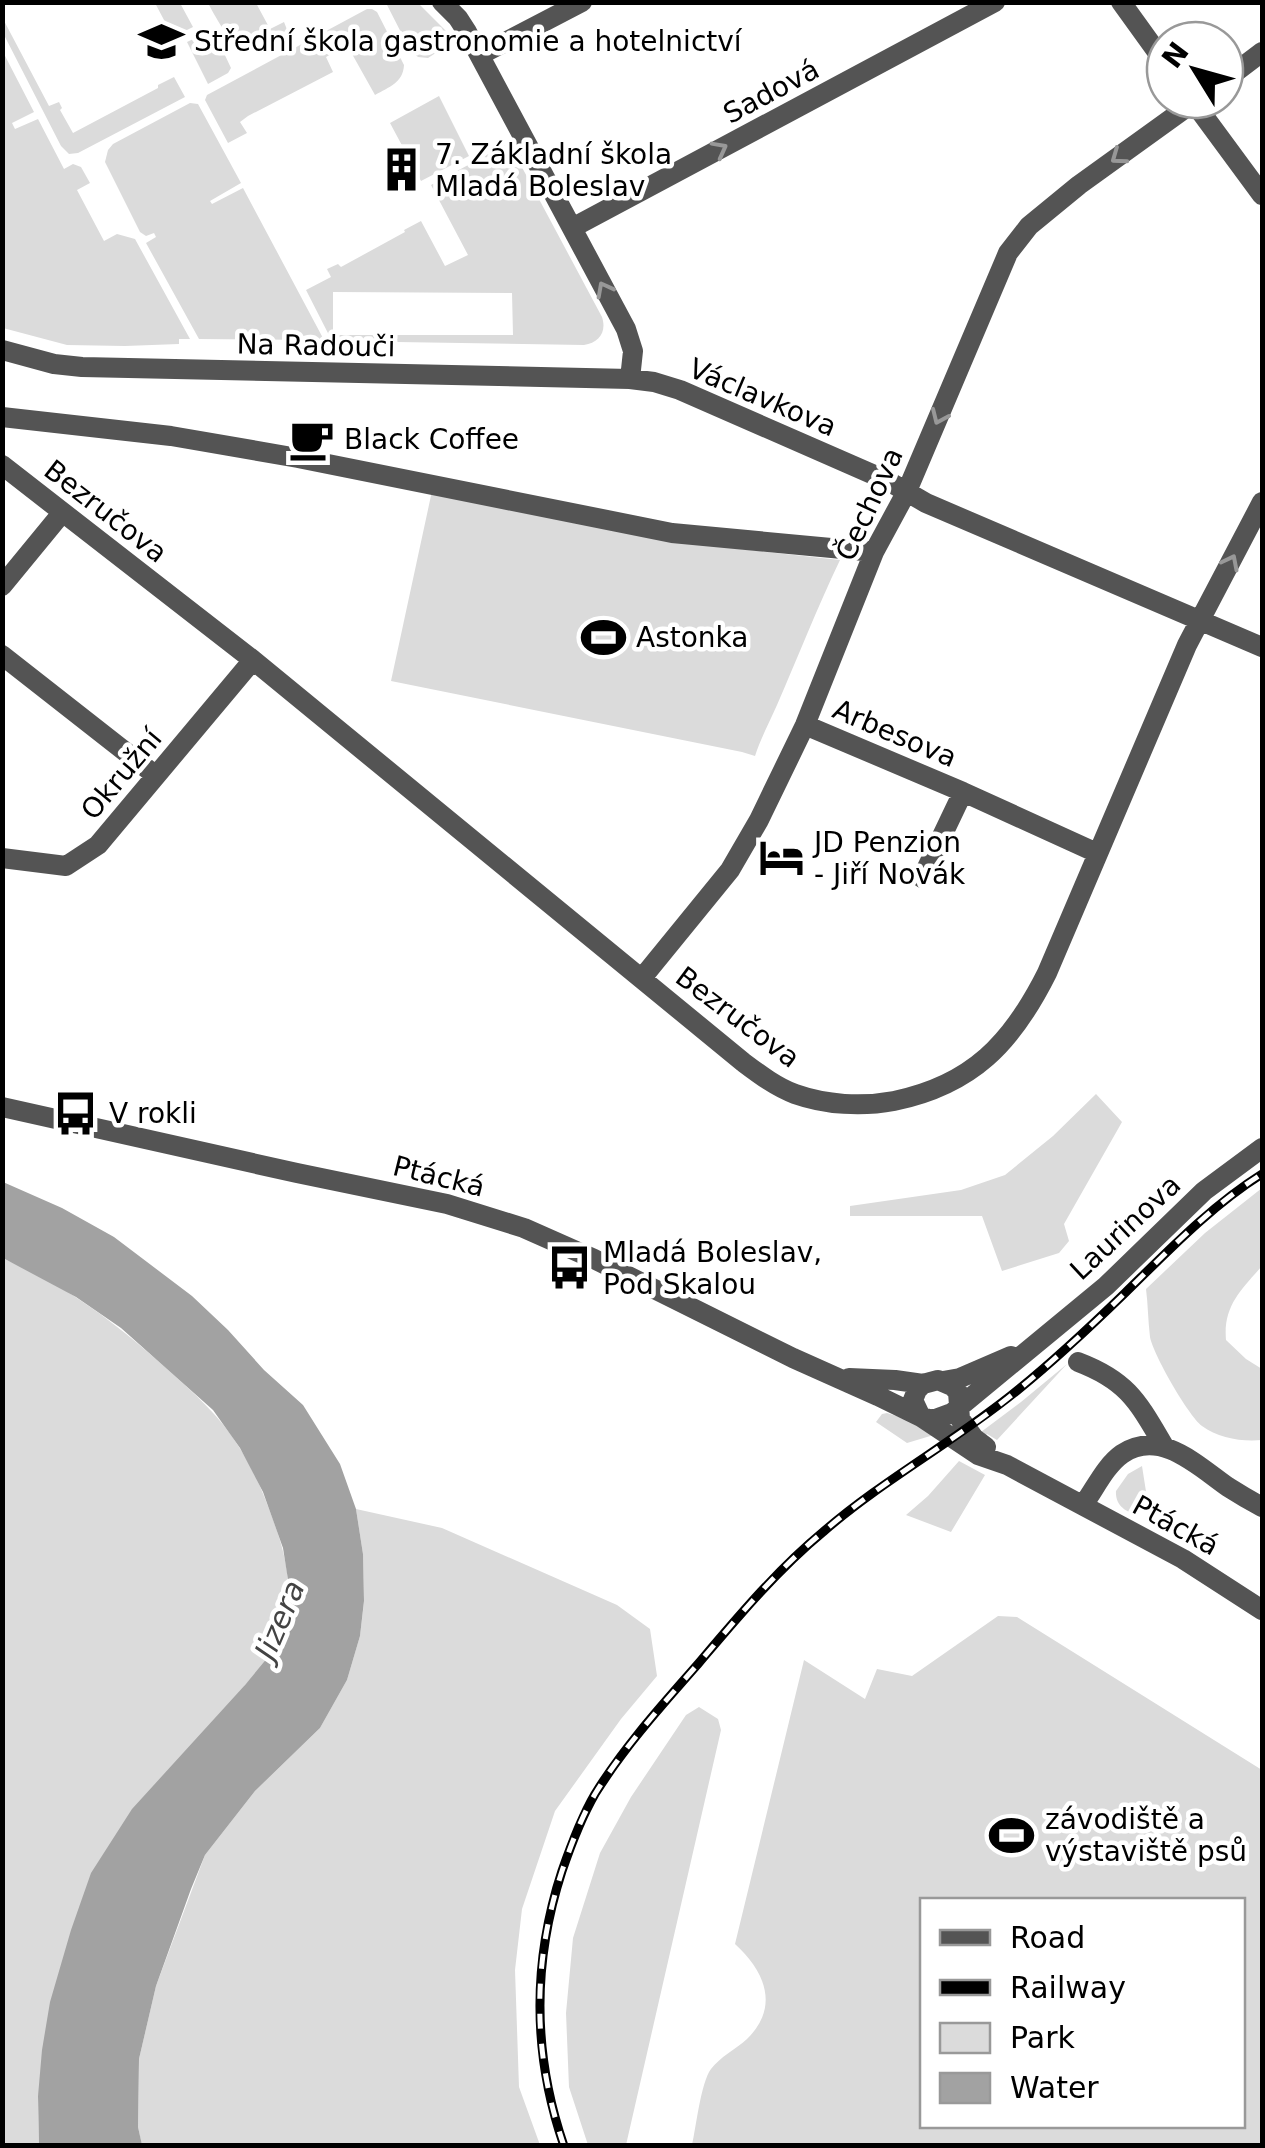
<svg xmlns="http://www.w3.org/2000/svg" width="1265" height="2148" viewBox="0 0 1265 2148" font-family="'DejaVu Sans',sans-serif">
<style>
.green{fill:#dbdbdb;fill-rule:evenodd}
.water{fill:#a2a2a2}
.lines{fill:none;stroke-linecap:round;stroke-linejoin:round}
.minor{stroke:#545454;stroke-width:20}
.rail-casing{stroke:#000;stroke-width:9}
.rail{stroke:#fff;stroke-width:5;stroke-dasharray:15;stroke-linecap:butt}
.oneway{stroke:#989898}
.labels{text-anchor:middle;stroke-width:9;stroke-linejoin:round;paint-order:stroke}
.poi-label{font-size:28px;fill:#000;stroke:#fff;text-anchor:start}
.street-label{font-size:28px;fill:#000;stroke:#fff}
.water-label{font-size:30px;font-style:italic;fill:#434343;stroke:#fff}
</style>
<rect width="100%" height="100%" fill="#fff"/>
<path class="green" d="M155,3H180L193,27L173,37Z
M208,3H256L270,29L284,22L288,32C242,63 230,44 208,3Z
M386,3H418L448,33L451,43L428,58L418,57L410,50Z
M367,9H372L377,12L404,65C403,83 389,87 375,95L347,45L326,57L333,72L248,116L240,122L247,133L228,143L205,100L207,95Z
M2,17L49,106L59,102L62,108L60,110L73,133L158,88V85L174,77L185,97L78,153L69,154L61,146L3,33Z
M210,31L214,32L231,68L228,73L208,84L187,42Z
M2,50L34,112L12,123L15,129L38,119L64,169L73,164L81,167L90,183L77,190L104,241L117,234L135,239L190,339H179V344L125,346L67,345L3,328Z
M439,96L469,156L421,181L390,123Z
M190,103L198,104L241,183L210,201L212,204L243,188L324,340L199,339L146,243L156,237L154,233L146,236L140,232L105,162L108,150L113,144Z
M509,143L602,317C607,332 599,343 584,345L332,341L306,290L331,277L327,269L338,264L341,267L405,232L404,230L421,221L445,266L468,255L431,185ZM333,292L512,293L513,335H333Z
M432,491L668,541L840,560C817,608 798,657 777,705C769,723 761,738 755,756L742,752L391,681Z
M1096,1094L1122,1122L1064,1224L1069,1241L1059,1253L1002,1271L982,1216H850V1206L961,1190L1005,1175L1053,1136Z
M1262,1188V1266C1241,1290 1223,1306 1226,1340L1246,1359L1262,1369V1440C1242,1442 1218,1438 1202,1426C1188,1415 1153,1354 1150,1337C1148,1321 1148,1304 1146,1289L1205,1233Z
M2,1258C65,1284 117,1324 167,1369C194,1393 220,1416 239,1447C256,1473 267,1502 277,1531C289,1566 295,1609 279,1643C272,1658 256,1673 245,1685L38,2096L39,2146L2,2145Z
M1067,1364L997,1440L987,1434L983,1438L977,1435L1021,1402Z
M887,1413L918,1423L937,1434L907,1443L876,1422L882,1414Z
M959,1461L985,1475L951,1532L906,1515L928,1496Z
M1142,1466L1147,1498L1138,1514C1126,1513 1115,1505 1116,1491L1128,1474Z
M356,1509L442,1528L617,1605L650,1629L657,1676L621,1719L555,1811L522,1909L515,1970L519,2087L540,2145L142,2146L138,2127L139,2059L156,1986L205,1855L255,1791L320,1728L347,1680L360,1636L364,1602L363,1554Z
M998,1616L1017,1617L1262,1770V2145H692C696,2128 701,2082 711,2069C720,2057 736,2049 747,2039C780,2007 765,1971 735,1944L804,1660L865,1699L877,1669L912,1676ZM1242,1900V2126H922V1900Z
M699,1707L718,1719L721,1730L626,2145H588L569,2087L566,2013L573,1938L600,1853L631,1797L686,1715Z"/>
<path class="water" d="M3,1182L62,1208L114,1237L192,1296L228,1330L264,1370L303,1405L340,1464L356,1509L363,1554L364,1601L360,1636L347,1680L320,1728L255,1791L205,1855L191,1889L156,1986L139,2059L138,2127L142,2145H39L38,2096L42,2050L50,2002L71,1930L91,1873L132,1809L245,1685L278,1645L285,1621L289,1586L283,1548L263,1492L240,1448L213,1410L121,1328L76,1297L3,1258Z"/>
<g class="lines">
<path class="minor" d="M442,2L458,18L467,32L626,329L633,351L630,379
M1121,2L1165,63
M480,55L582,2
M1225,80L1262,52
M1192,100L1262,195
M572,228L995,2
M2,350L54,364L82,367L630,379L654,382L680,390L888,481L926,503L1262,647
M2,417L171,436L298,458L672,533L874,552
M2,465L253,660L743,1062C759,1074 776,1087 795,1094C826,1105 862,1107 894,1101C972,1085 1012,1043 1047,973L1187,645L1262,502
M2,586L62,513
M2,655L155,775
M805,725L963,792L1097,853
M2,858L66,866L98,845L253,660
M922,878L963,792
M642,978L730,870L759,820L805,725L874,552L907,491L1008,253L1029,226L1079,185L1197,100
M2,1107L297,1173L447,1204L524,1228L594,1259L793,1358L878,1396L921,1417L978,1455L1007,1465L1183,1559L1262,1610
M1078,1362C1128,1381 1138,1402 1164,1446
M849,1378L895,1380L923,1384L938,1380L952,1386L958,1392L960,1419L974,1438L986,1447
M943,1381L960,1378L1011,1356
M923,1384L917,1390L913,1400L921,1417L933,1420L952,1413L1106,1286L1204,1191L1262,1148
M1083,1505C1095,1489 1105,1466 1122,1454C1160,1428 1198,1466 1228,1487C1239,1494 1251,1501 1262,1507"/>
<defs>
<path id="rail" d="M564,2146C532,2053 532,1963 562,1871C571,1845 581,1818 595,1794C624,1747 662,1705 698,1664C737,1618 777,1570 823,1532C884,1479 956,1441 1019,1389C1056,1359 1091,1326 1125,1293C1168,1251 1211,1206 1262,1174"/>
</defs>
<use href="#rail" class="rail-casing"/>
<use href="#rail" class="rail"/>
</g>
<defs><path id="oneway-chevron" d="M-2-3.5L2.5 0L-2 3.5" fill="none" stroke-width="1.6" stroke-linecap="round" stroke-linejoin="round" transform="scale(2.5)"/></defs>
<g class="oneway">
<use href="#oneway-chevron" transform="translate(720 149) rotate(-28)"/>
<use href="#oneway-chevron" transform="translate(1118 157) rotate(144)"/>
<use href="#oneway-chevron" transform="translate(604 289) rotate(-118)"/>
<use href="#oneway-chevron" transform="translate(939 417) rotate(114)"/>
<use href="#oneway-chevron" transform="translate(1231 562) rotate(-63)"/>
</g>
<defs>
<symbol id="university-bare" viewBox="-9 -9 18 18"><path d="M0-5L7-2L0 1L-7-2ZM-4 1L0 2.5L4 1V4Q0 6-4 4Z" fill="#000" stroke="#fff" stroke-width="2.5" paint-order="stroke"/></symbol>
<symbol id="building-bare" viewBox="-9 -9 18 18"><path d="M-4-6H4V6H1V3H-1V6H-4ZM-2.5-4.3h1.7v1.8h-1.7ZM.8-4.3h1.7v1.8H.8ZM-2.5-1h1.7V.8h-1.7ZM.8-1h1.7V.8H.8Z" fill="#000" stroke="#fff" stroke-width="2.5" paint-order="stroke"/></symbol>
<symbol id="cafe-bare" viewBox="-9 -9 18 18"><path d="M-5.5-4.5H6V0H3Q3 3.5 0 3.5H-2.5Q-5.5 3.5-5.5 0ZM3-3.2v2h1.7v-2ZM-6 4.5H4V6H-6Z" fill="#000" stroke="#fff" stroke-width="2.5" paint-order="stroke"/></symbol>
<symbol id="stadium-bare" viewBox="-9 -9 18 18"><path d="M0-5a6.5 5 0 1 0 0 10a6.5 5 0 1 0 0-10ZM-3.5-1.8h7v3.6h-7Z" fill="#000" stroke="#fff" stroke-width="2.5" paint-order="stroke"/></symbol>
<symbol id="hotel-bare" viewBox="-9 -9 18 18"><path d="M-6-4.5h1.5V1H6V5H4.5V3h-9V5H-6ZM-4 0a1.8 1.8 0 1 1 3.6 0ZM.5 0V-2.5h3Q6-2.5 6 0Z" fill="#000" stroke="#fff" stroke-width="2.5" paint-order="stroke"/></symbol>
<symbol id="bus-bare" viewBox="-9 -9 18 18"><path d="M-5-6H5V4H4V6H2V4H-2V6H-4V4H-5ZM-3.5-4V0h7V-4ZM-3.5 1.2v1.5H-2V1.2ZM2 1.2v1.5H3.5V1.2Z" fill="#000" stroke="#fff" stroke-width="2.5" paint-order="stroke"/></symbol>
</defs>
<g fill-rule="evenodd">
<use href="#university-bare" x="130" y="10" width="63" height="63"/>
<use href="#building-bare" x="370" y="138" width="63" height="63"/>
<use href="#cafe-bare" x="280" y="408" width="63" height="63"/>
<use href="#stadium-bare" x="572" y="606" width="63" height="63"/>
<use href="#hotel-bare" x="750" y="826" width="63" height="63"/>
<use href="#bus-bare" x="44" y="1082" width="63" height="63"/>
<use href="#bus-bare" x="538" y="1236" width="63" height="63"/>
<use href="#stadium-bare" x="980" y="1804" width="63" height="63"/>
</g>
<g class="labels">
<g class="poi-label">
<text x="194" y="51">Střední škola gastronomie a hotelnictví</text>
<text x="435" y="164">7. Základní škola<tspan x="435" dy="32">Mladá Boleslav</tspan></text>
<text x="344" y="449">Black Coffee</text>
<text x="636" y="647">Astonka</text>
<text x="814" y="852">JD Penzion<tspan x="814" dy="32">- Jiří Novák</tspan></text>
<text x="109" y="1123">V rokli</text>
<text x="603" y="1262">Mladá Boleslav,<tspan x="603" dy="32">Pod Skalou</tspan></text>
<text x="1045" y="1829">závodiště a<tspan x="1045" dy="32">výstaviště psů</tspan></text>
</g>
<g class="street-label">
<text transform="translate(771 91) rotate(-28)" y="10">Sadová</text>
<text transform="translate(316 345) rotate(1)" y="10">Na Radouči</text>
<text transform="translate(763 397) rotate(23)" y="10">Václavkova</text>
<text transform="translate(869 504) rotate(-65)" y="10">Čechova</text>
<text transform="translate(106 511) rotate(38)" y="10">Bezručova</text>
<text transform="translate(895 733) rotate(23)" y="10">Arbesova</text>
<text transform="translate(121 774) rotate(-50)" y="10">Okružní</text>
<text transform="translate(738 1017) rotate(37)" y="10">Bezručova</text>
<text transform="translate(439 1176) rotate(14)" y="10">Ptácká</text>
<text transform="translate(1125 1227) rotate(-43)" y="10">Laurinova</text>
<text transform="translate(1176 1525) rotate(29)" y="10">Ptácká</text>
</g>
<g class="water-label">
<text transform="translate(280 1620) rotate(-67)" y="10">Jizera</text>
</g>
</g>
<rect width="1265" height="2148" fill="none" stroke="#000000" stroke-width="10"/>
<rect x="920" y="1898" width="325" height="230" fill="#ffffff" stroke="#999999" stroke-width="2.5"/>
<rect x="940" y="1930" width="50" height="15" fill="#545454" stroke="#999999" stroke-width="2.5"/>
<text x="1010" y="1948" font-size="30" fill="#000000">Road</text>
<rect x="940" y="1980" width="50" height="15" fill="#000000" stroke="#999999" stroke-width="2.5"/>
<text x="1010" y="1998" font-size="30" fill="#000000">Railway</text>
<rect x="940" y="2023" width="50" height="30" fill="#dbdbdb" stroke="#999999" stroke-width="2.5"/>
<text x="1010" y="2048" font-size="30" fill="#000000">Park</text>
<rect x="940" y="2073" width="50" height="30" fill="#a2a2a2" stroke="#999999" stroke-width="2.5"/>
<text x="1010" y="2098" font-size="30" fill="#000000">Water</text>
<g transform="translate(1195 70) rotate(307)"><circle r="48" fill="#ffffff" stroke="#999999" stroke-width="2.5"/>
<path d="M0-8L18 38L0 25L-18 38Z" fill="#000000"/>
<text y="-15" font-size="28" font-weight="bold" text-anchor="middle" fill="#000000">N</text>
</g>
</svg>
